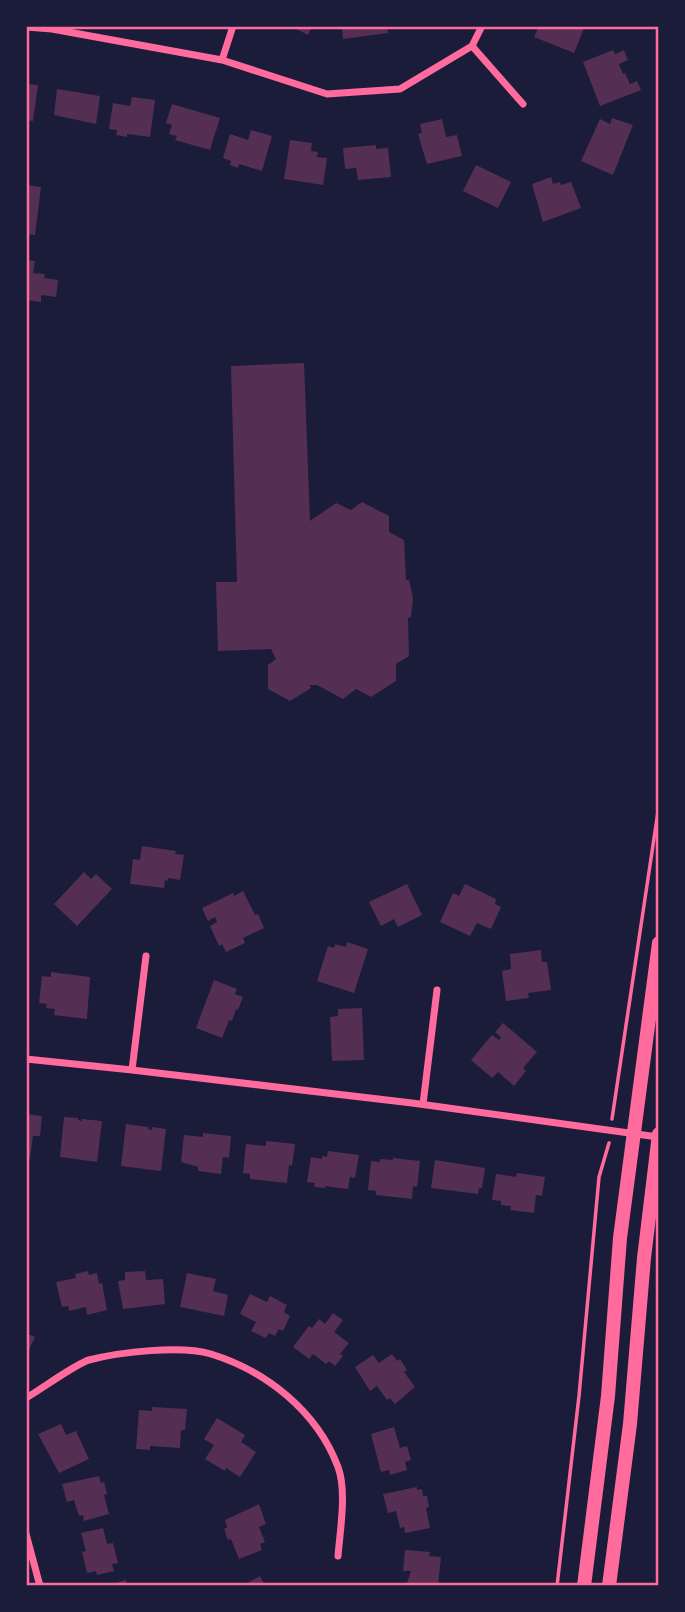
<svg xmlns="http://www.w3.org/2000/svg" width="685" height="1612" viewBox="0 0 685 1612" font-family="'Work Sans',sans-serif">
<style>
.building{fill:#542f53}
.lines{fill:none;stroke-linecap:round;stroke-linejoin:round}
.path{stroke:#ff6b9d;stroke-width:3.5}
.minor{stroke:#ff6b9d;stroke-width:7}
.secondary{stroke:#ff6b9d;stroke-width:14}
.neatline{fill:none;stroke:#ff6b9d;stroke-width:2.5}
</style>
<rect width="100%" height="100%" fill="#1b1b3a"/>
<path class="building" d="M291,26H312L308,35Z
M342,26H387L388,33L343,39Z
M539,26H585L574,53L534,37Z
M613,50L615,54L624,50L628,60L619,64L623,74L625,73L630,84L637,81L641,90L600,106L583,62Z
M26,84L38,85L33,121L26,120Z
M57,89L100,96L96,124L54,115Z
M132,97L155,100L150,137L127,134V137L116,135L117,130L109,129L113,103L130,106Z
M172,104L220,118L210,150L175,140L177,136L169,134L172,125L166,123Z
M612,118L633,125L613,175L581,161L600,119L610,124Z
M442,119L446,137L457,135L462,156L427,164L418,134L422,133L420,124Z
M251,130L272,136L262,171L239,164L238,168L230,165L231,161L223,158L230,134L248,140Z
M290,140L312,143L311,151L318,152L317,157L327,158L323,185L284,179Z
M376,145V149L388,148L391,177L358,180L356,168L345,169L343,148Z
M476,165L511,182L498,208L463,191Z
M551,177L553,184L560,182L561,185L571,182L581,208L543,222L532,184Z
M26,185L41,187L35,235L26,234Z
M26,260L35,261L33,273L45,274L44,278L58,280L56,297L41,295V302L26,300Z
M304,363L310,521L336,503L351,510L362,502L389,516V532L404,540L406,580H409L413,598L411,617L408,618L409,656L396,664V681L371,697L356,689L343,699L317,685H310L311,688L290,701L268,689V665L276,659L271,649L218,651L216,582H237L231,366Z
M142,846L176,851L175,854L184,855L180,880L168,878V881L165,880L164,888L130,884L133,859L140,860Z
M84,872L91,879L96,874L112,889L77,926L54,904Z
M407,884L422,915L398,927L394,919L381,926L369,902Z
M465,884L496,899L495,904L501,907L491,929L477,923L470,936L440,922L453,893L459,896Z
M243,891L255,915L258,914L264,928L243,938L245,943L226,952L222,944L219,946L210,926L217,922L215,917L208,921L202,908L233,893L234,896Z
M347,942L368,949L354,993L317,981L328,946L334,948L335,944L346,947Z
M541,950L542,962H547L551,990L528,993L529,998L506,1001L502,971L511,969L510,954Z
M51,972L90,977L87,1019L54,1015L55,1009L46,1008L47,1004L39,1003L42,976L51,977Z
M214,980L237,989L235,994L243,997L238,1010L236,1009L232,1021L229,1020L222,1038L196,1028Z
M362,1008L364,1060L332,1061L330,1017L338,1016V1009Z
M503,1023L537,1052L523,1068L526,1071L514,1086L498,1072L492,1078L471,1060L492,1035L499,1040L501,1037L495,1032Z
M26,1114L42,1116L40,1136H33L30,1159L26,1158Z
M64,1117L78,1118V1120L82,1121V1119L102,1121L97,1162L60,1157Z
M126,1124L148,1127V1129L152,1130V1127L166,1129L161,1171L121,1166Z
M203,1133L231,1136L229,1158L223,1157L221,1174L198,1171V1167L181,1162L184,1135L203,1137Z
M266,1141L295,1144L292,1166L289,1165L287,1183L250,1179V1174L243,1173L246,1144L266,1146Z
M328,1151L359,1155L355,1178L350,1177L348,1189L325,1186V1188L314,1187L315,1183L307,1182L311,1157L322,1159V1156L327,1157Z
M393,1158L420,1161L417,1187L413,1186L412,1199L376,1195V1191L368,1190L371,1161L380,1162V1159L393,1160Z
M435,1160L485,1168L482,1188H479L478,1194L431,1188Z
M517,1173L545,1177L542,1196L536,1195L534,1213L510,1210L511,1206L501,1205V1201L492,1200L496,1174L516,1177Z
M88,1271L89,1275L97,1273L99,1284L102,1283L107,1310L87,1315L86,1307L69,1311L68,1306L62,1307L56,1282L76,1278L75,1274Z
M145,1271L146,1280L163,1279L165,1304L123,1309L118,1281L125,1280V1272Z
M187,1273L216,1279L213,1291L228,1295L224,1316L180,1307Z
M250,1294L267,1302L270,1296L287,1305L284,1312L290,1316L283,1331L279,1329L275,1336L269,1333L266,1338L251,1331L256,1322L240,1314Z
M333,1313L343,1320L334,1332L349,1343L340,1354L343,1356L335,1366L329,1361L326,1364L313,1354L309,1359L293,1347L309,1326L312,1328L319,1319L325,1324Z
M26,1333L35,1337L26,1356Z
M392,1354L397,1361L400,1359L407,1370L404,1372L415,1387L395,1404L390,1398L387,1400L377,1386L370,1391L355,1367L373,1355L379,1363Z
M152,1407L187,1409L185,1430H181L180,1448L150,1446V1450L136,1449L139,1410L152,1411Z
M217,1418L245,1435L241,1442L256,1452L240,1477L226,1468L225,1471L205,1459L214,1445L204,1439Z
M61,1424L66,1435L76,1431L89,1459L59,1473L38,1434Z
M394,1427L400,1448L407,1446L411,1460L405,1462L407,1470L390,1475L389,1470L381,1472L371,1434Z
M99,1476L101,1483L104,1482L107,1494L104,1495L109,1514L84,1521L83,1515L79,1516L74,1500L67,1502L62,1484Z
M417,1487V1490L422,1489L423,1496H427L429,1507L426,1508L430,1528L405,1533L404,1527L400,1528L396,1511L388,1513L383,1494Z
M259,1504L266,1524L259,1527L265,1542L260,1544L262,1550L239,1559L231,1539L228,1540L224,1529L227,1527L225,1520Z
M103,1528L107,1544L113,1543L118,1563L112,1564L114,1571L97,1575L96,1571L87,1573L82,1552L86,1551L81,1533Z
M405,1550L430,1552L429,1556L441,1557L438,1586H406L411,1571H403Z
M260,1576L265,1586H242Z
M126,1580L127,1586H109V1585Z"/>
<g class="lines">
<path class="path" d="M612,1119L659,805
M557,1586L579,1396L599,1177L609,1143"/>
<path class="minor" d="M26,27L52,29L222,60L327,94L400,89L472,46L482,26
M472,46L523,104
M222,60L233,26
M26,1059L132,1070L412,1103L658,1137
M132,1070L146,956
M423,1104L437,990
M26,1398C40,1390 77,1363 89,1360C120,1352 181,1345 211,1354C266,1371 317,1411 338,1467C347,1491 340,1531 338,1556
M26,1534L40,1586"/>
<path class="secondary" d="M584,1586L608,1396L620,1238L659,943
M609,1586L630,1424L644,1258L659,1134"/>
</g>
<rect width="685" height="1612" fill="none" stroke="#1b1b3a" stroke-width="56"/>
<rect x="28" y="28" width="629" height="1556" class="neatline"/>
</svg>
